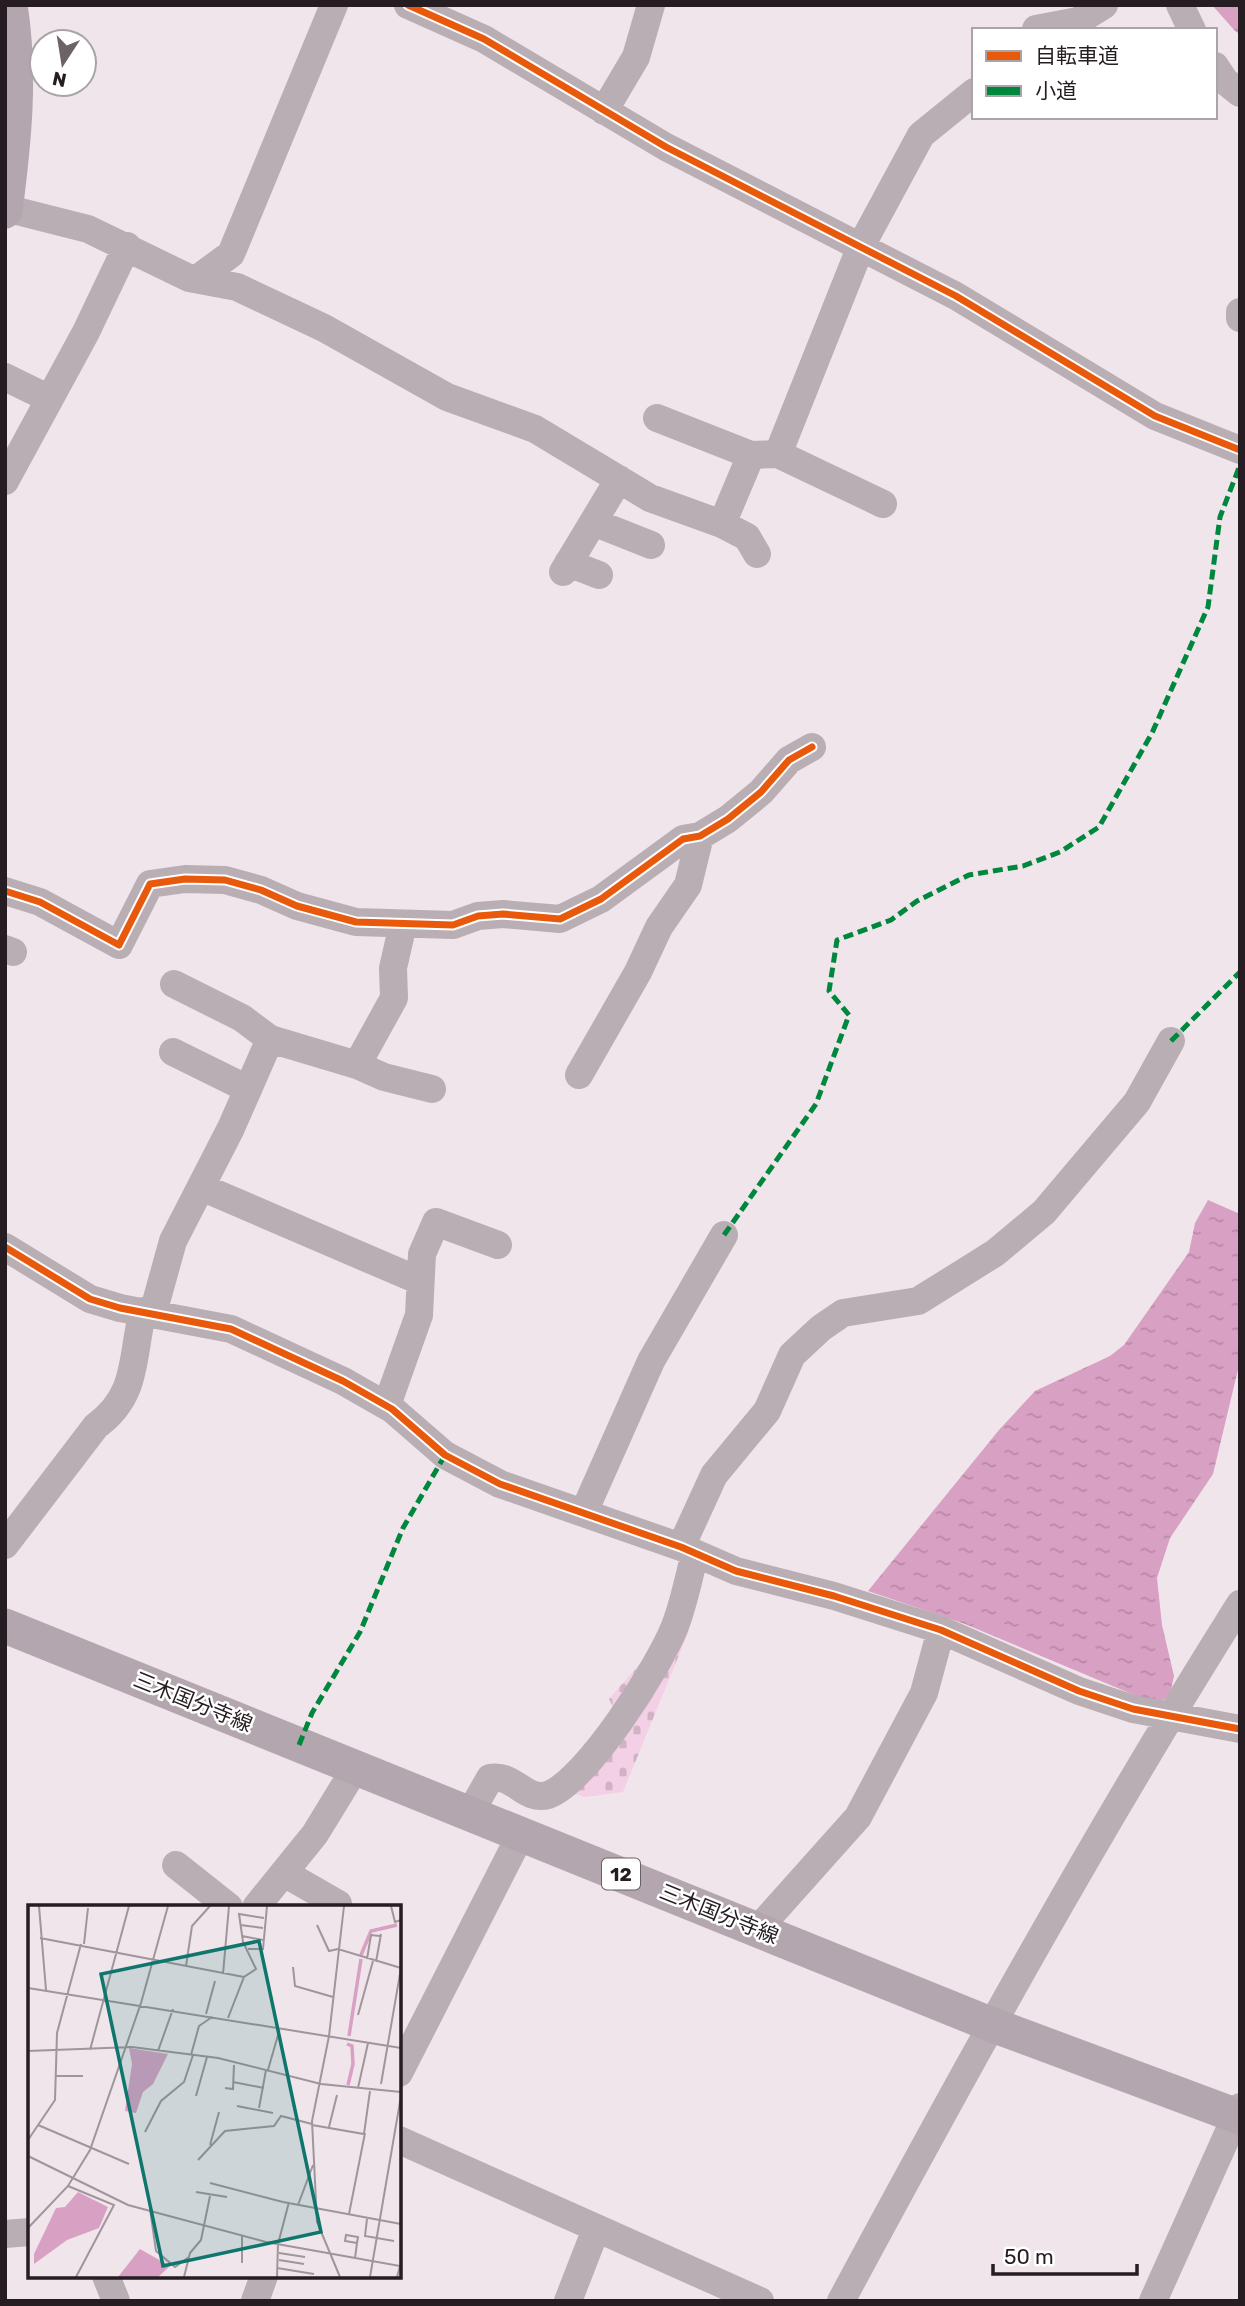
<svg xmlns="http://www.w3.org/2000/svg" width="1245" height="2306" viewBox="0 0 1245 2306" font-family="Rubik,'Noto Sans JP',sans-serif">
<style>
.cemetery{fill:url(#cemetery-stones)}
.water{fill:url(#water-ripples)}
.lines{fill:none;stroke-linecap:round;stroke-linejoin:round}
.minor{stroke:#baaeb5;stroke-width:28}
.major{stroke:#b4a6af;stroke-width:35}
.quiet{stroke:#00873e;stroke-width:5;stroke-dasharray:10 5;stroke-linecap:butt}
.cycleway-casing{stroke:#fff;stroke-width:11}
.cycleway{stroke:#e8590c;stroke-width:7}
.labels{text-anchor:middle;stroke-width:5;stroke-linejoin:round;paint-order:stroke}
.shield{fill:#fff;stroke:#666164;stroke-width:2}
.shield-label{font-size:19px;font-weight:bold;fill:#251d21}
.street-label{font-size:21px;fill:#251d21;stroke:#fff}
.inset-river{fill:none;stroke:#d8a0c3;stroke-width:3.5}
.inset-road{fill:none;stroke:#9f959a;stroke-width:2}
.view{fill:#0f766e;fill-opacity:0.15;stroke:#0f766e;stroke-width:3.5}
.inset-edge{fill:none;stroke:#251d21;stroke-width:3.5}
</style>
<defs>
<pattern id="cemetery-stones" width="16" height="16" patternUnits="userSpaceOnUse" patternTransform="scale(1.75)"><rect width="16" height="16" fill="#f4d0e6"/><path d="M2 7V4a2 2 0 0 1 4 0v3zM10 15v-3a2 2 0 0 1 4 0v3z" fill="#d1b2c5"/></pattern>
<pattern id="water-ripples" width="26" height="14" patternUnits="userSpaceOnUse" patternTransform="scale(1.75)"><rect width="26" height="14" fill="#d8a0c3"/><path d="M2 4q2-2 4 0t4 0M15 11q2-2 4 0t4 0" fill="none" stroke="#b989a7"/></pattern>
</defs>
<rect width="100%" height="100%" fill="#f0e5eb"/>
<path class="cemetery" d="M693,1603L688,1633L623,1792L584,1797L566,1790L622,1725L609,1699Z"/>
<path class="water" d="M1212,5H1240V34L1235,31Z
M1208,1200L1240,1214V1361L1213,1474L1170,1538L1157,1578L1162,1625L1174,1676L1170,1694L1158,1705L965,1624L868,1591L999,1430L1035,1391L1110,1356L1124,1345L1189,1252L1195,1223Z"/>
<g class="lines">
<path class="minor" d="M408,5L484,39L666,147L956,296L1155,416L1240,450
M1180,5L1192,30
M1036,29L1078,21L1104,5
M1215,66L1225,81L1240,93
M604,111L636,57L651,5
M5,208L88,229L189,278L237,287L324,328L447,397L535,429L650,498L722,524L747,537L757,554
M197,279L231,254L334,5
M1240,312V318
M5,377L48,398
M657,418L751,455L778,454L883,504
M778,454L861,246L921,135L974,92
M5,481L86,332L127,246
M593,522L651,545
M722,524L751,455
M568,563L599,575
M563,572L619,479
M5,891L40,902L119,945L150,884L185,879L225,880L261,890L297,906L356,922L453,925L478,916L503,914L560,919L601,899L683,839L700,836L728,819L761,792L789,760L812,747
M5,949L13,952
M174,984L242,1018L270,1039L357,1065L384,1077L432,1089
M173,1052L248,1089
M357,1065L394,998L393,968L403,924
M579,1075L638,972L659,927L688,885L700,836
M201,1187L420,1281
M5,1247L90,1299L120,1308L231,1329L343,1381L392,1409L445,1455L500,1484L681,1547L736,1571L834,1596L941,1630L1079,1691L1133,1709L1240,1729
M153,1313L173,1241L231,1128L270,1039
M387,1405L419,1315L422,1254L436,1222L498,1245
M584,1512L651,1361L724,1235
M5,1545L96,1426C139,1395 131,1357 143,1311
M681,1547L714,1475L767,1411L792,1355L821,1328L843,1313L918,1301L995,1253L1044,1212L1137,1102L1171,1041
M470,1813L490,1778C514,1773 525,1802 548,1795C587,1781 660,1665 675,1626C684,1603 689,1577 695,1553
M176,1865L229,1907
M284,1873L338,1904
M256,1907L315,1834L356,1767
M758,1929L858,1817L924,1693L941,1630
M399,2073L521,1834
M399,2140L760,2301
M5,2234L30,2232
M106,2276L116,2301
M255,2301L264,2276
M568,2301L596,2229
M841,2301C968,2065 1097,1831 1240,1604
M1153,2301L1240,2107"/>
<path class="major" d="M5,211C14,142 21,74 10,5
M5,1626L990,2024L1240,2117"/>
<path class="quiet" d="M1171,1041L1240,972
M724,1235L816,1104L849,1015L829,991L837,940L891,920L917,901L969,875L1023,866L1060,852L1099,827L1152,733L1208,607L1220,517L1240,465
M299,1745L312,1713L360,1632L403,1528L445,1455"/>
<defs>
<path id="cycleway" d="M408,5L484,39L666,147L956,296L1155,416L1240,450
M5,891L40,902L119,945L150,884L185,879L225,880L261,890L297,906L356,922L453,925L478,916L503,914L560,919L601,899L683,839L700,836L728,819L761,792L789,760L812,747
M5,1247L90,1299L120,1308L231,1329L343,1381L392,1409L445,1455L500,1484L681,1547L736,1571L834,1596L941,1630L1079,1691L1133,1709L1240,1729"/>
</defs>
<use href="#cycleway" class="cycleway-casing"/>
<use href="#cycleway" class="cycleway"/>
</g>
<g class="labels">
<rect class="shield" x="602" y="1858.5" width="38" height="31" rx="5"/>
<g class="shield-label">
<text x="621" y="1881">12</text>
</g>
<g class="street-label">
<text transform="translate(193 1702) rotate(22)" y="7">三木国分寺線</text>
<text transform="translate(719 1914) rotate(22)" y="7">三木国分寺線</text>
</g>
</g>
<g transform="translate(28 1905)">
<rect width="373" height="373" fill="#f0e5eb"/>
<path d="M101,143L140,149L125,179L115,187L108,208L97,206L104,159ZM50,287L80,302L71,323L39,335L6,359V349L28,303L37,302ZM112,344L142,361L130,372H90Z" fill="#d8a0c3"/>
<path class="inset-river" d="M333,50L343,26L369,20M321,131L333,54M319,139L324,141L325,159L320,180"/>
<path class="inset-road" d="M11,1L18,85M363,1L367,17L373,15M212,20L235,23M289,20L301,46L310,44L373,63M214,31L235,35M12,33L216,72M56,39L60,3M220,44H235L239,1M339,54L343,30L352,31M348,57L353,29M158,61L164,21L182,1M265,62L267,81L305,92M195,69L201,1M0,83L373,143M178,109L187,76M330,110L345,56M200,113L216,72L228,64L215,37L211,9L236,13M62,145L101,1M0,146L104,142L190,153L293,179L373,187M130,146L145,104M163,150L171,121L184,112M240,165L252,123M28,171H55M205,177L236,183M353,179L373,63M197,183L205,184L206,160M330,183L340,138M168,191L179,152M209,201L245,208M231,203L238,165M10,220L101,259M284,220L336,229L342,186M301,222L309,190M117,227L133,196L156,177L165,150M0,235L27,195L29,128L53,39M182,240L191,207M0,251L100,300L238,337L372,361L369,372M170,255L197,226L246,221L253,211L284,219M182,278L255,297L373,319M40,281L86,300L48,372M168,287L199,292M270,300L285,260M122,304L128,346L147,362L161,352M321,309L337,228M339,314L337,331L366,336M0,323L40,281L62,245L113,98L140,1M251,348L277,352M327,353L329,338L330,332L318,330L317,336L329,338M251,355L276,359M214,358V330M249,363L286,369M156,372L162,348L173,335L182,291M249,372L250,339L261,297M312,372L289,317L284,216L301,131L316,1M342,372L373,191"/>
<path class="view" d="M231,36L293,327L135,361L73,69Z"/>
<rect width="373" height="373" class="inset-edge"/>
</g>
<rect width="1245" height="2306" fill="none" stroke="#251d21" stroke-width="14"/>
<rect x="972" y="28" width="245" height="91" fill="#ffffff" stroke="#a8a5a6" stroke-width="2"/>
<rect x="986" y="51" width="35" height="10" fill="#e8590c" stroke="#a8a5a6" stroke-width="2"/>
<text x="1035" y="63" font-size="21" fill="#251d21">自転車道</text>
<rect x="986" y="86" width="35" height="10" fill="#00873e" stroke="#a8a5a6" stroke-width="2"/>
<text x="1035" y="98" font-size="21" fill="#251d21">小道</text>
<g transform="translate(63 63) rotate(192)"><circle r="33" fill="#ffffff" stroke="#a8a5a6" stroke-width="2"/>
<path d="M0-5L12 26L0 18L-12 26Z" fill="#6c6368"/>
<text y="-10" font-size="19" font-weight="bold" text-anchor="middle" fill="#251d21">N</text>
</g>
<path d="M993 2264v10h144v-10" fill="none" stroke="#251d21" stroke-width="3.5"/>
<text x="1004" y="2264" font-size="21" fill="#251d21" stroke="#ffffff" stroke-width="5" paint-order="stroke">50 m</text>
</svg>
